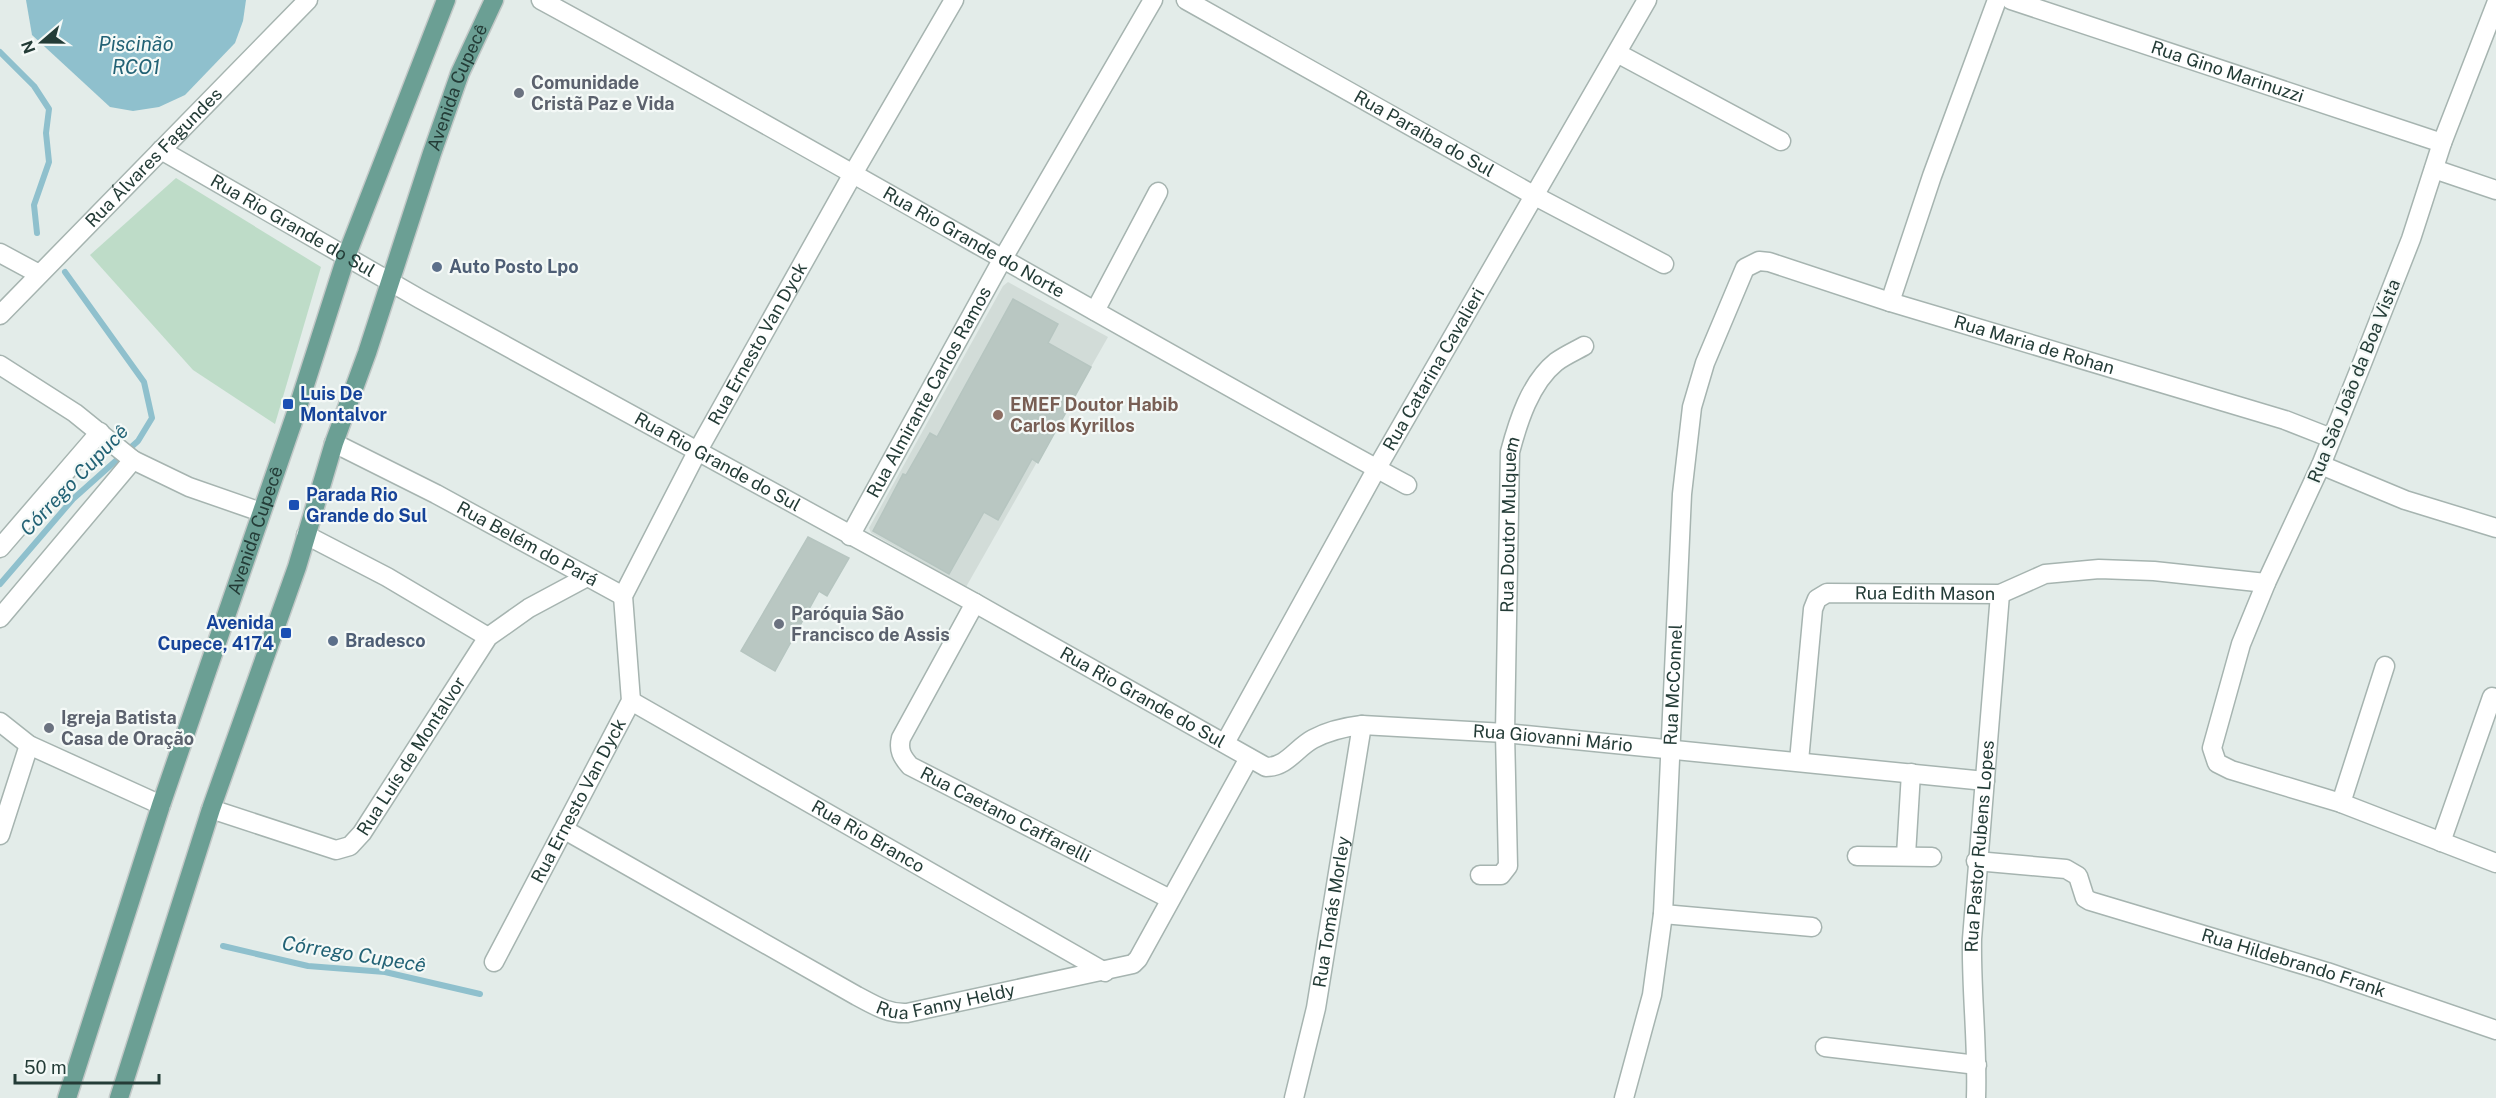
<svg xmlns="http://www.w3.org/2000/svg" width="2496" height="1098" viewBox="0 0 2496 1098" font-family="'Public Sans',sans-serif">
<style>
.built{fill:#d2dcd8}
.green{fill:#bedcc8}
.water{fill:#8fc0cd}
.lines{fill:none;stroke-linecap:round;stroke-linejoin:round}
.stream{stroke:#8fc0cd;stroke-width:6}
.building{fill:#b9c7c2;stroke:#b6c5c0;stroke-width:1.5}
.minor-casing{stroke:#a6b4b0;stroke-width:21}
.major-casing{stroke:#c2c8c7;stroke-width:21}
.minor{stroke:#fff;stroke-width:18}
.major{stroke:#6b9f94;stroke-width:18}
.worship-dot{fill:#6b7280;stroke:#f4f9f7;stroke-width:2}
.service-dot{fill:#5c6f8a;stroke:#f4f9f7;stroke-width:2}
.transit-dot{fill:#1a4fb4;stroke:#f4f9f7;stroke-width:2}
.education-dot{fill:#8d6e63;stroke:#f4f9f7;stroke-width:2}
.labels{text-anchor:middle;stroke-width:4.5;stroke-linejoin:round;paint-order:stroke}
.street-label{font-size:18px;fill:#243c37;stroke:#f4f9f7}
.worship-label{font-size:18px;font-weight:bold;fill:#5b616d;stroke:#f4f9f7;text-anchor:start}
.service-label{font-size:18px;font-weight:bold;fill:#4e5e75;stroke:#f4f9f7;text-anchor:start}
.transit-label{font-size:18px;font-weight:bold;fill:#164399;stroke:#f4f9f7;text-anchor:start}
.education-label{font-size:18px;font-weight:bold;fill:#785e54;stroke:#f4f9f7;text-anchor:start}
.water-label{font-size:20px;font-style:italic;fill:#226275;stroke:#f4f9f7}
</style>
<rect width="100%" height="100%" fill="#e3ece9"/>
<path class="built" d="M1008,282L1108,337L966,587L871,533L869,528L1003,286Z"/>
<path class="green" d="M176,178L321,267L275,424L193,370L90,255Z"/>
<path class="water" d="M26,0H246L243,21L235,43L185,95L159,107L133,111L110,107L32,35Z"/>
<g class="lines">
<path class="stream" d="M0,52L34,86L49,109L46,133L49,162L34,205L37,233
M0,584L73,499L138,441L152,418L144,382L65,272
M223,946L308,966L385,972L480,994"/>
</g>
<path class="building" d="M1013,299L1058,324L1048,343L1091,367L1038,463L1032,459L998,520L984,512L949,574L873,531L903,474L906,475L930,433L937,437Z
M808,537L849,558L827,596L819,591L775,671L741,651Z"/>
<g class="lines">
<defs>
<g id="minor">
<path id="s1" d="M541,0C832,158 1116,327 1407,485"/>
<path id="s2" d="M1186,0L1535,196L1664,264"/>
<path id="s3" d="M2011,0L2442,143"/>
<path d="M2496,4L2442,143L2411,239L2361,366L2321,465L2266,583L2241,644L2212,748L2217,763L2231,770L2341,803L2496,863"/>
<path d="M1617,53L1781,141"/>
<path id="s4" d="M161,150L420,299L975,603L1266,767C1287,767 1296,748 1313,739C1328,731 1345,727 1362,725L1505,733L1985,781"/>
<path d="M2434,169L2496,190"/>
<path d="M0,253L39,274"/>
<path d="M1890,302L1932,176L1997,0"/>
<path d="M1095,311L1158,192"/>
<path id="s5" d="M0,315L308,0"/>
<path d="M0,365L75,413L133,460L189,487L261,512"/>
<path id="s6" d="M334,443L436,494L623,596"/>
<path d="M2321,465L2405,500L2496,528"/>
<path d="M306,535L387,577L488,637"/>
<path id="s7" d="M850,536L1002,260L1153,0"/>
<path d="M0,548L100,432"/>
<path id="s8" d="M975,603L901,738C898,750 902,757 910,766L1170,899"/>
<path d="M0,618L133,460"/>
<path id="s9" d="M631,701L1105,972"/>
<path d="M0,722L29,745L161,805"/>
<path id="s10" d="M1225,743L1377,468L1647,0"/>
<path id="s11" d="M1799,761L1813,609L1817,599L1827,593L2000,594L2045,574L2099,569L2154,571L2266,583"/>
<path d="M2341,803L2385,666"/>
<path id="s12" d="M211,809L336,850L350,846L362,833L488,637L529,608L585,578"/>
<path id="s13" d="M565,830L857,996C874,1005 888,1014 907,1013L1133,964L1138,959L1249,758"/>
<path d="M0,835L29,745"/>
<path d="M2441,842L2492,697"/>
<path d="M1906,855L1911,773"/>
<path d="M1857,856L1932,857"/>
<path id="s14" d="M1976,861L2066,869L2078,876L2085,898L2090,901L2327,972L2496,1030"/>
<path id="s15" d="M1480,875H1501L1508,866L1505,733L1510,452C1518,422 1530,383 1556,362C1564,356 1575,351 1584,346"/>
<path d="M1663,914L1812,927"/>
<path id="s16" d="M494,962L631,701L623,596L697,452L854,172L954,0"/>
<path d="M1825,1047L1977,1065"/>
<path id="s17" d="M1294,1098L1316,1008L1362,725"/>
<path id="s18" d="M1624,1098L1652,995L1663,914L1682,494L1692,407L1705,363L1745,268L1759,261L1769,262L1890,302L2285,420L2331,438"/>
<path id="s19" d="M1976,1098C1978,1045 1971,992 1972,939L2000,594"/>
</g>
<g id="major">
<path id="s20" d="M67,1098L161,805L298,407L346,257L446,0"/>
<path id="s21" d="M119,1098L211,809L297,567L334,443L367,353L432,153L460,73L494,0"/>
</g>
</defs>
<use href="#minor" class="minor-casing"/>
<use href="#major" class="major-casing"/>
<use href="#minor" class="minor"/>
<use href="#major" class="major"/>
</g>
<g class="worship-dot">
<circle cx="519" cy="93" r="6"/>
<circle cx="779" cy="624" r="6"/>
<circle cx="49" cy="728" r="6"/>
</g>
<g class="service-dot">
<circle cx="437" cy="267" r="6"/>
<circle cx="333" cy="641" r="6"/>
</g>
<g class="transit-dot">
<rect x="282" y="398" width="12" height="12" rx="3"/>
<rect x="288" y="499" width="12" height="12" rx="3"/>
<rect x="280" y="627" width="12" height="12" rx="3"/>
</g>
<circle class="education-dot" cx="998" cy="415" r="6"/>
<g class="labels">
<g class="street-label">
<text dy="6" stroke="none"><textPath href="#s3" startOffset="228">Rua Gino Marinuzzi</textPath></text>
<text dy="6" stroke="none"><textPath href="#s21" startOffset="1066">Avenida Cupecê</textPath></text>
<text dy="6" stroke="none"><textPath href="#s2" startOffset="273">Rua Paraíba do Sul</textPath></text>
<text dy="6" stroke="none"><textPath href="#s5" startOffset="220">Rua Álvares Fagundes</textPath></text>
<text dy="6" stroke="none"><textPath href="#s4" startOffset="152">Rua Rio Grande do Sul</textPath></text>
<text dy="6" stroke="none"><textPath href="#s1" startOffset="496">Rua Rio Grande do Norte</textPath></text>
<text dy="6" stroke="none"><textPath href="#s16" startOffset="686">Rua Ernesto Van Dyck</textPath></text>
<text dy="6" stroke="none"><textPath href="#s18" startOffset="1149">Rua Maria de Rohan</textPath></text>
<text dy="6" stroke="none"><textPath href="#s10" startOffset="428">Rua Catarina Cavalieri</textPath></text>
<text transform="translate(2354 381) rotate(-68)" y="6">Rua São João da Boa Vista</text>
<text dy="6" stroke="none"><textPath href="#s7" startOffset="164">Rua Almirante Carlos Ramos</textPath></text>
<text dy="6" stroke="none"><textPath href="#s4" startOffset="638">Rua Rio Grande do Sul</textPath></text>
<text dy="6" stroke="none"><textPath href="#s15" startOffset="374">Rua Doutor Mulquem</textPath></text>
<text dy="6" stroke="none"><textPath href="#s20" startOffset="598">Avenida Cupecê</textPath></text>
<text dy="6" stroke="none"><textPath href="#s6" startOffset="218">Rua Belém do Pará</textPath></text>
<text dy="6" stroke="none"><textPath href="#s11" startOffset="273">Rua Edith Mason</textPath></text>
<text dy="6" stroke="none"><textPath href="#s18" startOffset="418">Rua McConnel</textPath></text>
<text dy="6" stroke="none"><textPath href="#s4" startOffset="1124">Rua Rio Grande do Sul</textPath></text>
<text dy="6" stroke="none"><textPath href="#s4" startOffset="1564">Rua Giovanni Mário</textPath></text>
<text dy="6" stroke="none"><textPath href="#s12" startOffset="255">Rua Luís de Montalvor</textPath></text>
<text dy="6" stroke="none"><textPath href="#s16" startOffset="182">Rua Ernesto Van Dyck</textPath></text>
<text dy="6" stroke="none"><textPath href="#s8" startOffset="292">Rua Caetano Caffarelli</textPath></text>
<text dy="6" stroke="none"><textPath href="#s9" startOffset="273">Rua Rio Branco</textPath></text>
<text dy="6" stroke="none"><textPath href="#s19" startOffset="252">Rua Pastor Rubens Lopes</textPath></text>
<text dy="6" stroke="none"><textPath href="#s17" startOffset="190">Rua Tomás Morley</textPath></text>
<text dy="6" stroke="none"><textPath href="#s14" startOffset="346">Rua Hildebrando Frank</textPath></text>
<text dy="6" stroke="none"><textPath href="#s13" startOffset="429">Rua Fanny Heldy</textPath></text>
</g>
<g class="worship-label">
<text x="531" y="89">Comunidade<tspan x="531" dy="21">Cristã Paz e Vida</tspan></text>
<text x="791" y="620">Paróquia São<tspan x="791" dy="21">Francisco de Assis</tspan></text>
<text x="61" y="724">Igreja Batista<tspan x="61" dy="21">Casa de Oração</tspan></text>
</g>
<g class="service-label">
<text x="449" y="273">Auto Posto Lpo</text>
<text x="345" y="647">Bradesco</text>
</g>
<g class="transit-label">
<text x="300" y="400">Luis De<tspan x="300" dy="21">Montalvor</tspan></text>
<text x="306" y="501">Parada Rio<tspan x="306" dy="21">Grande do Sul</tspan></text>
<text x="274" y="629" text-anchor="end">Avenida<tspan x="274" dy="21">Cupece, 4174</tspan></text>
</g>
<g class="education-label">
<text x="1010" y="411">EMEF Doutor Habib<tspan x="1010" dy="21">Carlos Kyrillos</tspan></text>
</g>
<g class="water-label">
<text x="136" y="51">Piscinão<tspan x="136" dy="23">RCO1</tspan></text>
<text transform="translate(74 480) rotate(-46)" y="7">Córrego Cupucê</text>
<text transform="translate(354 954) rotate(9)" y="7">Córrego Cupecê</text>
</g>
</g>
<g transform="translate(42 42) rotate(250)" stroke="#f4f9f7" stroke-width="4.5" paint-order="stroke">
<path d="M0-4.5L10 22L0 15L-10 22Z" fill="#243c37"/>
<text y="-9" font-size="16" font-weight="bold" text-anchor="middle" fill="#243c37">N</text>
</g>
<path d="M15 1074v9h144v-9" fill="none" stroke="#243c37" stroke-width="3"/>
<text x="24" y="1074" font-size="18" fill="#243c37" stroke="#f4f9f7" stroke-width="4.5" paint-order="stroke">50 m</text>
</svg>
